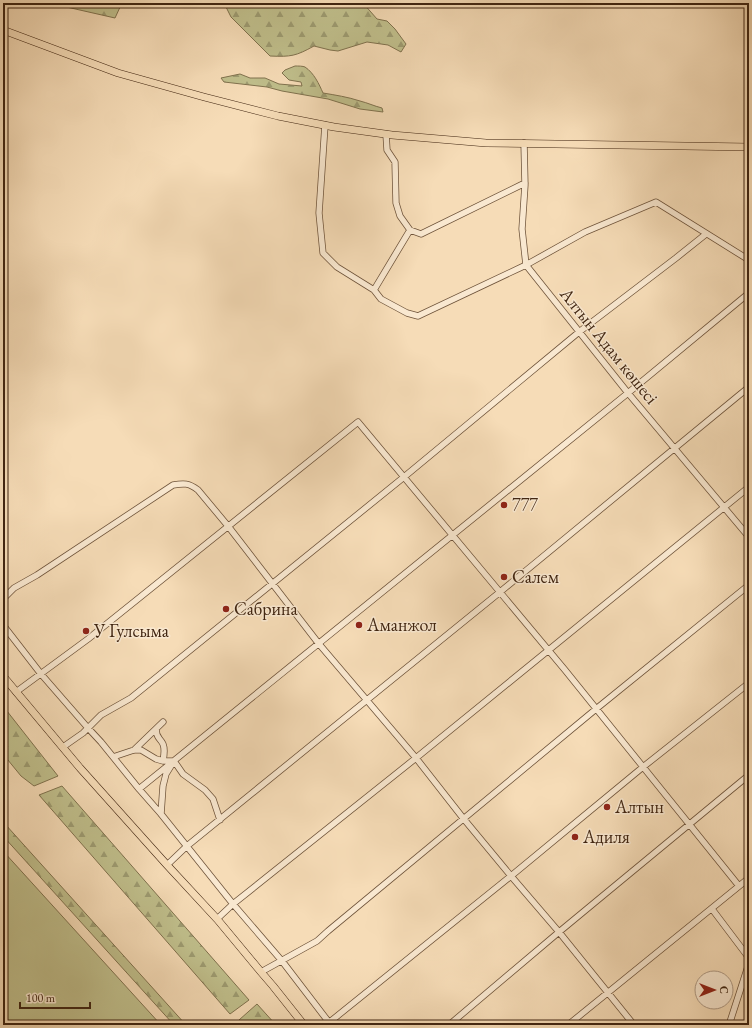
<svg xmlns="http://www.w3.org/2000/svg" width="752" height="1028" viewBox="0 0 752 1028" font-family="'EB Garamond',serif">
<style>
.forest{fill:url(#forest-firs);stroke:#80724e}
.garden{fill:#c0bf8c;stroke:#80724e}
.lines{fill:none;stroke-linecap:round;stroke-linejoin:round}
.minor-casing{stroke:#6e533a;stroke-width:7}
.major-casing{stroke:#402511;stroke-width:8}
.minor{stroke:#f9e8d0;stroke-width:5.5}
.major{stroke:#f6dcb7;stroke-width:7}
.poi-dot{fill:#8f2418;stroke:#f9e8d0;stroke-width:1.5}
.labels{text-anchor:middle;stroke-width:3;stroke-linejoin:round;paint-order:stroke}
.street-label{font-size:18px;fill:#402511;stroke:#f9e8d0}
.poi-label{font-size:18px;fill:#402511;stroke:#f9e8d0;text-anchor:start}
</style>
<defs>
<pattern id="forest-firs" width="22" height="20" patternUnits="userSpaceOnUse"><rect width="22" height="20" fill="#c0bf8c"/><path d="M5 1l3.5 6h-7zM16 11l3.5 6h-7z" fill="#9d9b71"/></pattern>
</defs>
<rect width="100%" height="100%" fill="#f6dcb7"/>
<filter id="stains"><feTurbulence type="fractalNoise" baseFrequency=".005" numOctaves="4"/><feColorMatrix values="0 0 0 0 .2 0 0 0 0 .09 0 0 0 0 .02 0 0 0 .5 -.17"/></filter>
<radialGradient id="worn" r=".72"><stop offset=".6" stop-color="#630" stop-opacity="0"/><stop offset="1" stop-color="#630" stop-opacity=".3"/></radialGradient>
<path class="forest" d="M49,3H121V5L115,18Z
M224,3H363L377,19L387,21L395,29L406,44L401,52L388,45L367,42L338,51L330,50L314,46C296,56 291,57 270,56L231,17Z
M295,66C298,66 303,66 305,67C314,73 319,84 323,93C335,95 348,97 360,101C368,103 374,106 382,108L383,112L360,109L328,99L282,91L267,87L224,82L221,78L240,74L250,78H265L279,84L302,86L301,82L289,80L282,73L285,70Z
M3,706L58,776L34,786L21,776L3,754Z
M62,786L249,1000L230,1014L39,795Z
M5,824L186,1025H174L3,836V825Z
M257,1004L276,1025H244L239,1020Z"/>
<path class="garden" d="M3,851L161,1025H3Z"/>
<g class="lines">
<defs>
<path id="minor" d="M325,125L319,213L323,253L337,267L374,290
M386,134L387,150L395,162L396,203L400,216L410,230L421,234L525,183
M524,143L525,185L522,229L526,265L628,393L749,537
M410,230L374,290L381,299L407,313L418,316L526,265L585,232L656,202L749,260
M3,599L14,588L37,575L173,485C184,483 189,483 198,490L228,526L319,644L416,758L463,818L511,876L559,932L634,1025
M3,625L41,674L88,728L101,742L139,789L161,814L233,904L282,961L331,1025
M16,692L88,639L358,422L565,670L739,886
M156,729C156,738 160,738 163,744C165,749 164,756 163,761
M63,747L83,733L101,715L131,698L404,477L579,332L676,258L706,234
M134,750L163,722
M113,757L134,750H141L156,759L163,761H174L166,774L163,786L161,814
M174,761L183,774L205,790L213,799L220,820
M139,789L628,393L749,293
M167,865L187,846L500,592L749,387
M712,909L749,958
M217,919L233,904L416,758L749,487
M261,972L317,941L328,931L596,709L749,585
M326,1025L511,876L643,767L749,683
M449,1025L559,932L749,775
M568,1025L749,878
M729,1025L749,963"/>
<path id="major" d="M3,30L118,73L204,97L278,116L334,127L392,135L486,143L749,147
M3,676L80,768L167,865L217,919L261,972L273,986L304,1025"/>
</defs>
<use href="#minor" class="minor-casing"/>
<use href="#major" class="major-casing"/>
<use href="#minor" class="minor"/>
<use href="#major" class="major"/>
</g>
<g class="poi-dot">
<circle cx="504" cy="505" r="4"/>
<circle cx="504" cy="577" r="4"/>
<circle cx="226" cy="609" r="4"/>
<circle cx="359" cy="625" r="4"/>
<circle cx="86" cy="631" r="4"/>
<circle cx="607" cy="807" r="4"/>
<circle cx="575" cy="837" r="4"/>
</g>
<g class="labels">
<g class="street-label">
<text transform="translate(609 346) rotate(51)" y="6">Алтын Адам көшесі</text>
</g>
<g class="poi-label">
<text x="512" y="511">777</text>
<text x="512" y="583">Салем</text>
<text x="234" y="615">Сабрина</text>
<text x="367" y="631">Аманжол</text>
<text x="94" y="637">У Гулсыма</text>
<text x="615" y="813">Алтын</text>
<text x="583" y="843">Адиля</text>
</g>
</g>
<rect width="752" height="1028" fill="none" stroke="#f6dcb7" stroke-width="16"/>
<rect x="4" y="4" width="744" height="1020" fill="none" stroke="#402511" stroke-width="2"/>
<rect x="8" y="8" width="736" height="1012" fill="none" stroke="#402511"/>
<g transform="translate(714 990) rotate(90)"><circle r="19" fill="#f9e8d0" stroke="#af9a84"/>
<path d="M0-3L7 15L0 10L-7 15Z" fill="#8f2418"/>
<text y="-6" font-size="11" font-weight="bold" text-anchor="middle" fill="#402511">С</text>
</g>
<path d="M20 1002v6h70v-6" fill="none" stroke="#402511" stroke-width="2"/>
<text x="26" y="1002" font-size="12" fill="#402511" stroke="#f9e8d0" stroke-width="3" paint-order="stroke">100 m</text>
<rect width="100%" height="100%" filter="url(#stains)"/>
<rect width="100%" height="100%" fill="url(#worn)"/>
</svg>
